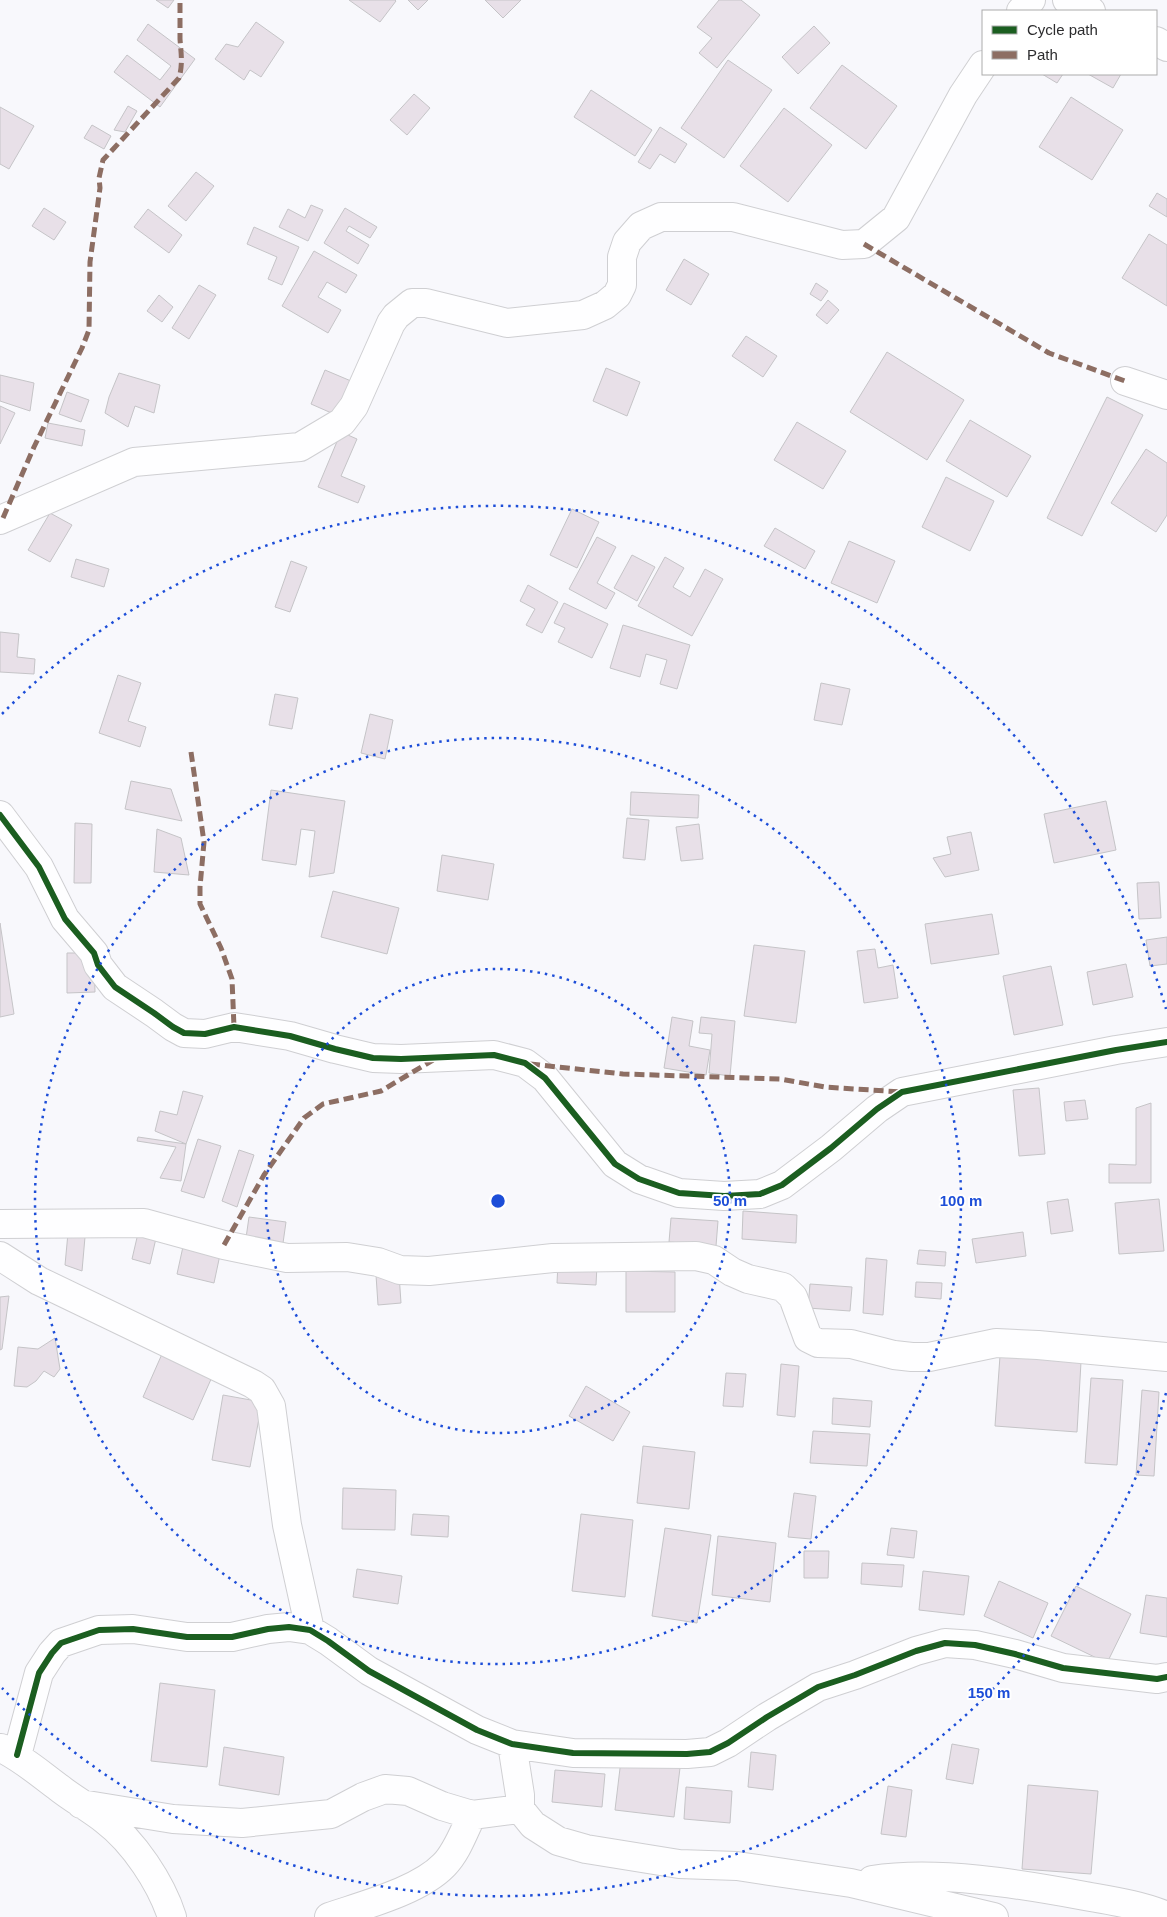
<svg xmlns="http://www.w3.org/2000/svg" width="1167" height="1917" viewBox="0 0 1167 1917" font-family="Arial,sans-serif">
<style>
.building{fill:#e8e0e8;stroke:#c5c4c7}
.lines{fill:none;stroke-linecap:round;stroke-linejoin:round}
.minor-casing{stroke:#cfcfd2;stroke-width:30}
.minor{stroke:#fefeff;stroke-width:28}
.quiet{stroke:#8d6e63;stroke-width:5;stroke-dasharray:10 5;stroke-linecap:butt}
.cycleway-casing{stroke:#fff;stroke-width:9}
.cycleway{stroke:#1b5e20;stroke-width:6}
.ring{fill:none;stroke:#1d4ed8;stroke-width:2.5;stroke-dasharray:2.5 5}
.centre{fill:#1d4ed8;stroke:#fff;stroke-width:2.5}
.ring-label{font-size:15px;text-anchor:middle;font-weight:bold;fill:#1d4ed8;stroke:#fff;stroke-width:4;stroke-linejoin:round;paint-order:stroke}
</style>
<rect width="100%" height="100%" fill="#f8f8fc"/>
<path class="building" d="M156,0H174L168,8Z
M349,0H395L396,1L380,22Z
M408,0H428L418,10Z
M485,0H521L503,18Z
M719,0H741L760,15L717,68L699,53L712,38L697,27Z
M256,22L284,42L261,77L250,70L244,80L215,59L226,44L238,47Z
M148,24L195,59L160,107L114,72L127,55L160,80L171,66L137,40Z
M814,26L830,43L798,74L782,57Z
M728,60L772,90L724,158L681,128Z
M842,65L897,106L866,149L810,108Z
M1042,74H1063L1057,83Z
M1088,74H1121L1113,88Z
M591,90L652,130L635,156L574,117Z
M414,94L430,108L407,135L390,120Z
M1071,97L1123,130L1092,180L1039,147Z
M128,106L137,111L125,132L114,130Z
M0,107L34,126L9,169L0,164Z
M784,108L832,145L788,202L740,166Z
M92,125L111,136L104,149L84,138Z
M660,127L687,144L675,163L660,154L650,169L638,162Z
M196,172L214,186L186,221L168,206Z
M1157,193L1167,199V217L1149,206Z
M311,205L323,210L308,241L279,227L288,209L305,218Z
M44,208L66,222L54,240L32,226Z
M345,208L377,227L370,238L349,226L346,231L369,245L358,264L324,243Z
M148,209L182,235L169,253L134,227Z
M254,227L299,247L282,285L268,279L277,257L247,244Z
M1149,234L1167,245V306L1122,278Z
M314,251L357,275L346,293L327,282L318,297L341,310L328,333L282,306Z
M684,259L709,274L691,305L666,290Z
M816,283L828,291L821,301L810,294Z
M199,285L216,295L189,339L172,328Z
M159,295L173,307L162,322L147,311Z
M828,300L839,310L827,324L816,315Z
M746,336L777,356L763,377L732,356Z
M887,352L964,400L927,460L850,412Z
M606,368L640,382L627,416L593,401Z
M325,370L351,381L336,415L311,404Z
M119,373L160,385L154,413L135,406L128,427L105,413L109,397Z
M0,375L34,383L30,411L0,401Z
M67,392L89,400L81,422L59,414Z
M1107,397L1143,415L1082,536L1047,518Z
M0,406L15,413L0,444Z
M970,420L1031,456L1007,497L946,461Z
M797,422L846,451L823,489L774,460Z
M48,423L85,430L82,446L45,438Z
M341,432L357,439L341,476L365,486L358,503L318,487Z
M1146,449L1167,463V515L1156,532L1111,503Z
M946,477L994,501L970,551L922,527Z
M572,509L599,522L577,568L550,555Z
M50,513L72,525L50,562L28,550Z
M775,528L815,551L805,569L764,546Z
M597,537L616,547L597,583L615,593L606,609L569,589Z
M849,541L895,561L877,603L831,583Z
M632,555L655,567L637,601L614,588Z
M665,557L684,568L673,587L690,597L705,569L723,579L692,636L638,606Z
M76,559L109,569L104,587L71,577Z
M291,561L307,567L290,612L275,607Z
M528,585L558,602L542,633L526,625L535,609L520,601Z
M564,603L608,624L592,658L558,642L565,628L554,623Z
M623,625L690,645L677,689L660,684L667,660L646,654L640,677L610,668Z
M0,632L19,634L17,657L35,659L34,674L0,672Z
M118,675L141,683L128,721L146,727L140,747L99,733Z
M821,683L850,689L842,725L814,720Z
M275,694L298,698L292,729L269,725Z
M370,714L393,720L385,759L361,753Z
M131,781L171,789L182,821L125,809Z
M271,790L345,801L334,873L309,877L315,831L301,829L296,865L262,860Z
M631,792L699,795L698,818L630,815Z
M1106,801L1116,850L1054,863L1044,814Z
M627,818L649,820L645,860L623,858Z
M75,823L92,824L91,883H74Z
M699,824L703,859L681,861L676,827Z
M157,829L181,838L189,875L154,872Z
M971,832L979,870L945,877L933,858L951,854L947,837Z
M442,855L494,864L488,900L437,891Z
M1159,882L1161,918L1139,919L1137,883Z
M333,891L399,908L387,954L321,937Z
M992,914L999,954L931,964L925,924Z
M0,923L14,1014L0,1017Z
M1167,937V964L1150,966L1146,940Z
M754,945L805,951L796,1023L744,1016Z
M875,949L878,968L893,965L898,998L864,1003L857,951Z
M67,953H94L95,992L67,993Z
M1126,964L1133,997L1093,1005L1087,972Z
M1051,966L1063,1025L1014,1035L1003,976Z
M672,1017L693,1021L689,1046L710,1050L706,1075L664,1068Z
M701,1017L735,1021L730,1076L709,1073L712,1034L699,1033Z
M1039,1088L1045,1154L1019,1156L1013,1090Z
M183,1091L203,1096L186,1144L155,1131L160,1111L177,1115Z
M1085,1100L1088,1119L1066,1121L1064,1102Z
M1151,1103V1183H1109V1164L1136,1165V1108Z
M138,1137L186,1144L181,1181L160,1178L176,1147L137,1141Z
M198,1139L221,1146L204,1198L181,1191Z
M239,1150L254,1155L237,1207L222,1201Z
M1068,1199L1073,1231L1051,1234L1047,1202Z
M1159,1199L1164,1251L1119,1254L1115,1203Z
M743,1211L797,1215L796,1243L742,1239Z
M249,1217L286,1222L283,1243L246,1238Z
M671,1218L718,1221L716,1246L669,1242Z
M139,1229L157,1234L150,1264L132,1259Z
M1023,1232L1026,1256L976,1263L972,1239Z
M68,1233L85,1237L82,1271L65,1265Z
M184,1242L221,1250L214,1283L177,1274Z
M919,1250L946,1252L945,1266L917,1264Z
M866,1258L887,1260L883,1315L863,1313Z
M558,1263L597,1265L596,1285L557,1283Z
M626,1271L675,1272V1312H626Z
M399,1274L401,1303L378,1305L376,1275Z
M916,1282L942,1283L941,1299L915,1297Z
M810,1284L852,1287L850,1311L808,1308Z
M9,1296L2,1349L0,1350V1297Z
M55,1338L60,1369L54,1377L44,1371L36,1381L27,1387L14,1386L18,1347L38,1349Z
M162,1354L212,1377L193,1420L143,1397Z
M1000,1356L1081,1362L1077,1432L995,1426Z
M781,1364L799,1366L795,1417L777,1415Z
M726,1373L746,1374L743,1407L723,1406Z
M1091,1378L1123,1380L1117,1465L1085,1463Z
M586,1386L630,1412L613,1441L569,1416Z
M1142,1390L1159,1392L1154,1476L1136,1475Z
M223,1395L262,1402L250,1467L212,1460Z
M833,1398L872,1401L870,1427L832,1424Z
M813,1431L870,1434L867,1466L810,1463Z
M643,1446L695,1452L689,1509L637,1503Z
M343,1488L396,1490L395,1530L342,1529Z
M794,1493L816,1496L811,1539L788,1537Z
M413,1514L449,1516L448,1537L411,1535Z
M581,1514L633,1520L625,1597L572,1591Z
M665,1528L711,1535L697,1623L652,1616Z
M891,1528L917,1531L914,1558L887,1555Z
M718,1536L776,1543L770,1602L712,1595Z
M804,1551H829L828,1578H804Z
M862,1563L904,1565L902,1587L861,1584Z
M357,1569L402,1576L398,1604L353,1597Z
M923,1571L969,1576L964,1615L919,1610Z
M999,1581L1048,1603L1033,1638L984,1616Z
M1076,1586L1131,1614L1107,1663L1051,1636Z
M1146,1595L1167,1598V1637L1140,1633Z
M160,1683L215,1690L207,1767L151,1761Z
M952,1744L979,1749L973,1784L946,1779Z
M224,1747L284,1757L279,1795L219,1785Z
M751,1752L776,1755L773,1790L748,1787Z
M621,1760L680,1768L674,1817L615,1810Z
M555,1770L605,1774L602,1807L552,1802Z
M1028,1785L1098,1791L1091,1874L1022,1869Z
M888,1786L912,1790L906,1837L881,1834Z
M686,1787L732,1791L730,1823L684,1819Z"/>
<g class="lines">
<defs>
<path id="minor" d="M1067,0L1091,11
M1021,11L1031,0
M1156,41L1167,47
M1125,381L1167,395
M0,520L134,462L300,447L342,422L354,406L391,323L396,316L412,303H426L507,323L583,315L605,305L617,295L622,285V257L627,242L641,226L661,217H733L842,245L864,244L896,218L963,95L983,65
M0,815L39,867L65,919L94,953L98,965L115,987L154,1013L173,1027L184,1033L205,1034L234,1027L290,1036L335,1049L373,1058L401,1059L494,1055L525,1063L545,1078L615,1164L639,1179L679,1193L724,1196L760,1194L782,1185L831,1148L877,1109L902,1092L1116,1050L1167,1042
M0,1224L144,1223L224,1245L287,1258L347,1257L378,1262L400,1270L429,1271L553,1258L696,1256L714,1260L732,1272L748,1279L783,1287L793,1297L808,1338L818,1343L851,1344L894,1355L912,1357H929L996,1343L1038,1345L1167,1357
M0,1256L39,1281L253,1384L262,1390L271,1406L287,1525L310,1630
M512,1744L520,1795V1809L533,1825L558,1841L586,1849L679,1864L737,1866L851,1883L994,1917
M1,1748C22,1758 39,1773 58,1787C73,1799 90,1808 105,1820C134,1842 161,1883 172,1917
M17,1755L39,1673L52,1653L61,1643L99,1630L133,1629L187,1637H232L268,1629L289,1627L310,1630L328,1641L369,1671L477,1730L512,1744L573,1753L687,1754L710,1752L728,1743L767,1717L818,1687L855,1675L916,1651L945,1643L975,1645L1015,1654L1063,1668L1157,1679L1167,1677
M81,1804L173,1819L242,1823L331,1814L363,1797L385,1789L408,1791L442,1806L472,1815L520,1809
M872,1880C938,1870 1020,1884 1085,1896C1113,1901 1141,1905 1167,1916
M329,1917C364,1905 419,1891 444,1865C457,1852 464,1831 472,1815"/>
</defs>
<use href="#minor" class="minor-casing"/>
<use href="#minor" class="minor"/>
<path class="quiet" d="M864,244L1049,353L1125,381
M3,518L34,447L82,348L89,330L90,262L100,188L99,178L103,160L179,78C183,64 181,53 180,39C180,26 180,13 180,0
M191,752L204,842L200,887V904L221,948L232,979L234,1027
M530,1064L623,1074L780,1079L825,1087L901,1092
M224,1245L264,1175L304,1118L323,1104L381,1091L433,1060"/>
<defs>
<path id="cycleway" d="M0,815L39,867L65,919L94,953L98,965L115,987L154,1013L173,1027L184,1033L205,1034L234,1027L290,1036L335,1049L373,1058L401,1059L494,1055L525,1063L545,1078L615,1164L639,1179L679,1193L724,1196L760,1194L782,1185L831,1148L877,1109L902,1092L1116,1050L1167,1042
M17,1755L39,1673L52,1653L61,1643L99,1630L133,1629L187,1637H232L268,1629L289,1627L310,1630L328,1641L369,1671L477,1730L512,1744L573,1753L687,1754L710,1752L728,1743L767,1717L818,1687L855,1675L916,1651L945,1643L975,1645L1015,1654L1063,1668L1157,1679L1167,1677"/>
</defs>
<use href="#cycleway" class="cycleway-casing"/>
<use href="#cycleway" class="cycleway"/>
</g>
<g class="ring">
<circle cx="498" cy="1201" r="232"/>
<circle cx="498" cy="1201" r="463"/>
<path d="M1166 1393A695 695 0 0 1 2 1688M2 714A695 695 0 0 1 1166 1009"/>
</g>
<circle cx="498" cy="1201" r="8" class="centre"/>
<g class="ring-label">
<text x="730" y="1206">50 m</text>
<text x="961" y="1206">100 m</text>
<text x="989" y="1698">150 m</text>
</g>
<rect x="982" y="10" width="175" height="65" fill="#ffffff" stroke="#ababab"/>
<rect x="992" y="26" width="25" height="8" fill="#1b5e20" stroke="#ababab"/>
<text x="1027" y="35" font-size="15" fill="#2c2c2e">Cycle path</text>
<rect x="992" y="51" width="25" height="8" fill="#8d6e63" stroke="#ababab"/>
<text x="1027" y="60" font-size="15" fill="#2c2c2e">Path</text>
</svg>
